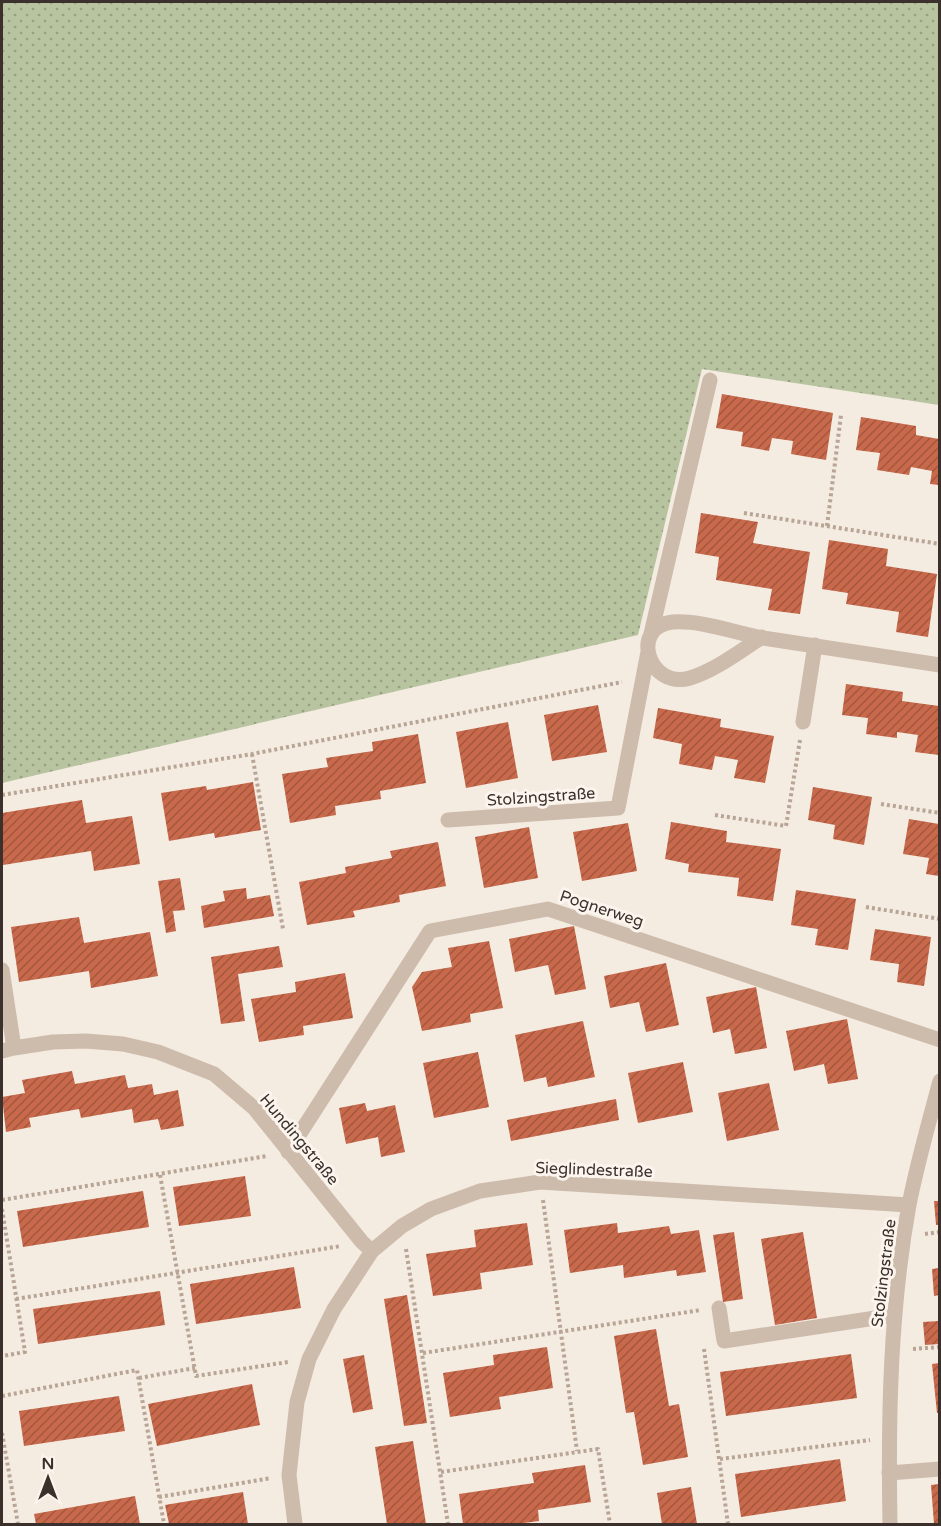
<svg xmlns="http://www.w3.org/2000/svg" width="941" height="1526" viewBox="0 0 941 1526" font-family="'Varela Round',sans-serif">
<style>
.grass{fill:url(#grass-dots)}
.building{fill:url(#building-hatch)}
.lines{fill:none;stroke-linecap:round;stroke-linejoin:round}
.path{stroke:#b9a596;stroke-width:4;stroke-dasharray:3 3;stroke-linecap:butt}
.minor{stroke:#cdbbac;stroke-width:15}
.labels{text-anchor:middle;stroke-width:6;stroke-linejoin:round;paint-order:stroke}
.street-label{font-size:16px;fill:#3b302b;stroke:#fbf5ee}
</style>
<defs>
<pattern id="grass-dots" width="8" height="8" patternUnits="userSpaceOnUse" patternTransform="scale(1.5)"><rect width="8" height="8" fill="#b8c4a0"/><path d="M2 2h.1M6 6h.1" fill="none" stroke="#97a083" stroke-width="1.8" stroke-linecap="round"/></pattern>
<pattern id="building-hatch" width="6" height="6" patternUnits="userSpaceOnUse" patternTransform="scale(1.5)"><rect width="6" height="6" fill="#c8694b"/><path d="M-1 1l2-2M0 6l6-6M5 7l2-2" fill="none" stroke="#a4573f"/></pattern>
</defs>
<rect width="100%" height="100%" fill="#f4ebe1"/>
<path class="grass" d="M2,2H939V405L702,369L638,635L2,783Z"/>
<path class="building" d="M722,394L833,413L826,460L791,454L793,441L772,438L769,451L741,446L743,432L716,428Z
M861,417L916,426V435L939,439V485L930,484L932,471L911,467L909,475L877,470L880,453L856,450Z
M701,513L758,522L753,543L810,552L800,614L768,610L772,589L716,580L719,557L695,553Z
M829,540L888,549L886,566L937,574L928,637L896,632L899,612L846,604L848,593L822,589Z
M846,684L903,692L902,701L939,706V755L915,752L918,735L897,732V738L866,734L868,718L842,715Z
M598,705L607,752L552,761L544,715Z
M658,708L721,719L720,727L774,736L765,783L734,778L738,760L715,756L712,770L679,764L682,744L653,738Z
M508,722L518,778L466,788L456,732Z
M418,734L426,783L380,791L381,799L335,806L336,815L290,823L282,774L328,767L326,758L373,751L372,742Z
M253,782L261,830L215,838L214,833L169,841L161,793L206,786L207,790Z
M813,787L872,797L864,845L833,839L835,825L808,820Z
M82,800L86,823L132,816L140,864L94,871L91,851L3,865L2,813Z
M909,819L939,824V876L926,874L929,858L903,854Z
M671,822L727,831L726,842L781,849L773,901L737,896L739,878L688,872L689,864L665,859Z
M628,823L637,871L582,881L573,832Z
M529,827L538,878L484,888L475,837Z
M438,842L446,886L399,895L400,902L353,911L355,917L307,925L299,882L346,873L345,867L392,858L390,851Z
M180,878L185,910L173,911L176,931L166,933L158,881Z
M246,888L247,899L270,895L274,916L204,928L201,906L225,901L223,891Z
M796,890L856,899L848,950L815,945L818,929L791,925Z
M79,917L84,943L150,932L158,976L91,988L89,971L19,982L11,927Z
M574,926L586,989L555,995L548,965L515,972L509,939Z
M875,929L931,937L924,986L897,982L899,964L870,960Z
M489,941L503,1008L470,1014L471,1022L422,1031L412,987L422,972L452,967L448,948Z
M279,946L283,967L238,974L245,1021L221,1024L211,957Z
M666,963L679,1025L646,1032L639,1002L610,1008L604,976Z
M345,973L353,1018L303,1026L304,1035L259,1042L251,999L296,992L295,982Z
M756,987L767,1048L735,1054L730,1029L713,1033L706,997Z
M847,1019L858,1079L828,1084L824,1064L794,1071L786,1031Z
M583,1021L595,1077L548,1087L546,1077L524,1082L515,1035Z
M478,1052L489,1107L434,1118L423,1063Z
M683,1062L693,1112L638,1123L628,1073Z
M72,1071L75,1084L125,1075L128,1088L152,1084L154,1095L178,1090L184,1126L161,1130L158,1119L134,1123L132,1109L81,1118L79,1109L29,1118L31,1127L6,1132L2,1097L25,1093L22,1080Z
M769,1083L779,1130L727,1141L718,1093Z
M616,1099L619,1120L511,1141L507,1120Z
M365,1103L367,1111L395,1105L405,1152L381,1157L378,1137L346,1144L339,1108Z
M245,1176L251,1216L179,1226L173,1187Z
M143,1191L149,1227L23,1247L17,1211Z
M934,1201H939V1225H936Z
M527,1223L533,1265L480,1273L482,1289L433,1296L426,1254L476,1247L474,1230Z
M617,1223L618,1233L669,1226L671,1234L699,1230L706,1272L677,1276L676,1270L624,1278L623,1265L570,1273L564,1230Z
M734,1232L743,1299L723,1302L713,1235Z
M803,1232L817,1318L775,1325L761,1239Z
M294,1267L301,1308L196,1324L190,1284Z
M939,1268V1295L934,1296L932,1269Z
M160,1291L165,1325L38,1344L33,1309Z
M407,1295L427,1423L404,1426L384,1299Z
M939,1321V1344L925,1345L923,1322Z
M656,1329L669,1406L679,1404L688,1457L643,1465L634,1412L626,1413L614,1336Z
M547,1347L553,1388L499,1397L501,1409L450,1417L443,1373L494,1365L493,1355Z
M851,1354L857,1398L726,1416L720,1372Z
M364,1355L373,1409L353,1413L343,1359Z
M939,1363V1413H937L932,1364Z
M252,1384L260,1425L157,1446L148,1404Z
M119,1396L125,1431L24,1446L19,1411Z
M413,1441L426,1524H387L375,1447Z
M840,1459L846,1501L741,1517L735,1474Z
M585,1465L591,1502L538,1510L539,1521L516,1524H463L459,1494L534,1483L532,1473Z
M939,1484V1524H934L931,1485Z
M691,1487L697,1524H662L657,1493Z
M243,1492L248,1524H169L165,1505Z
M135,1496L140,1524H36L34,1514Z"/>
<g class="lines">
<path class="path" d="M744,513L940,544
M827,526L841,415
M252,754L283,929
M2,795L252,754L622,682
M881,804L940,813
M715,815L786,826L800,740
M866,907L940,919
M160,1175L196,1376L288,1362
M2,1200L267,1156
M543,1200L577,1451
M2,1209L25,1352L2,1356
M925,1234L940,1232
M406,1249L448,1524
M16,1299L341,1246
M704,1349L728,1524
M913,1349L940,1347
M423,1353L701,1310
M139,1378L195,1368
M2,1396L137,1370L164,1524
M2,1433L18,1524
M720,1459L870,1440
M441,1472L598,1449L610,1524
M159,1497L271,1478"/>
<path class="minor" d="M651,634L710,380
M762,637C740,651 716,670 690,678C648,690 629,626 673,622C701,620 736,633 763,638C822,647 881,656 940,665
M803,722L815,645
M448,820L618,808L648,652
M2,970L14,1048
M2,1051L14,1048L53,1042L86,1041L123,1044L158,1052L214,1074L254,1108L362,1242L372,1251
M288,1152L430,931L548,909L940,1040
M719,1308L724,1341L895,1315
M889,1473L940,1469
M295,1524L289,1475L297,1402L309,1359L334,1309L372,1251L402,1226L431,1209L480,1191L540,1182L909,1205
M890,1524C888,1418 890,1310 909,1205C917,1164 929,1122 940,1081"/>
</g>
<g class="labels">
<g class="street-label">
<text transform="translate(541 796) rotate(-4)" y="6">Stolzingstraße</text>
<text transform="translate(602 908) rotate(18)" y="6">Pognerweg</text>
<text transform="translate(300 1139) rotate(50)" y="6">Hundingstraße</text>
<text transform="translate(594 1169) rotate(2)" y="6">Sieglindestraße</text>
<text transform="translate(883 1273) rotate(-83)" y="6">Stolzingstraße</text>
</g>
</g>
<rect width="941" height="1526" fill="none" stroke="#3b302b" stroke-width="6"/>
<g transform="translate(48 1478)" stroke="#fbf5ee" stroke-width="4.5" paint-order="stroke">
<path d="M0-4.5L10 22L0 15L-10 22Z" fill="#3b302b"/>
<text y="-9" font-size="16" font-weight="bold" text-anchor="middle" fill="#3b302b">N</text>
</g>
</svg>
